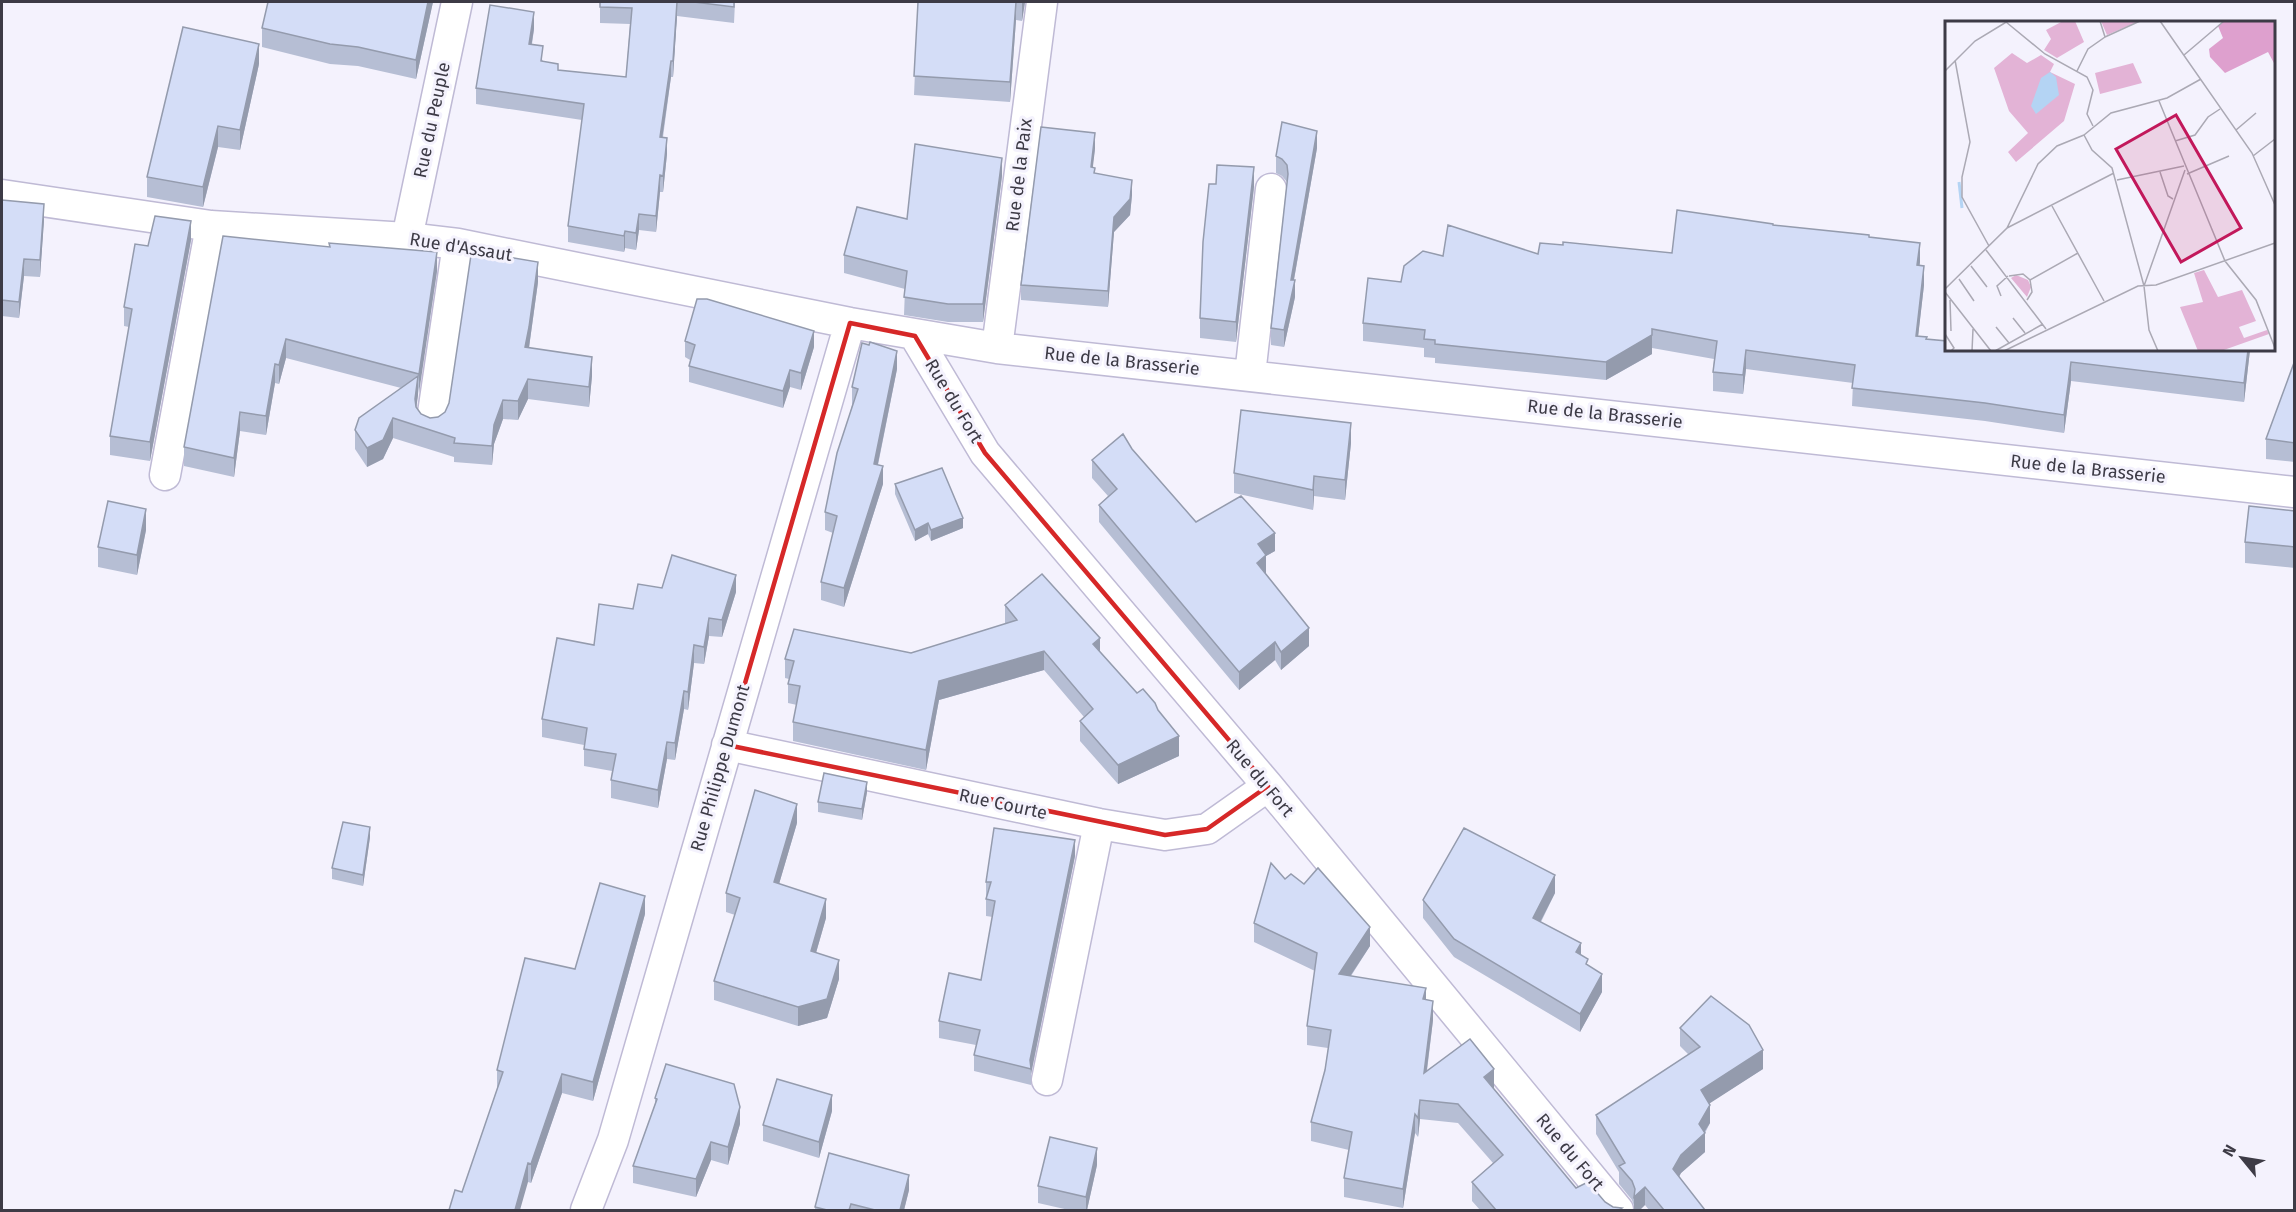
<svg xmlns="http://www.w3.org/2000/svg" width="2296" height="1212" viewBox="0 0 2296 1212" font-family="'Fira Sans',sans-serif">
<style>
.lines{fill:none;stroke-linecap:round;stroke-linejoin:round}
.minor-casing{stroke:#bfbad5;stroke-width:33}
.minor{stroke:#fff;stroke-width:30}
.wall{fill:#b6bed4}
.shaded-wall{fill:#949bad}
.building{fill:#d4ddf7;stroke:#949bad;stroke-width:1.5}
.marked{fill:none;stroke:#d62828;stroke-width:4.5;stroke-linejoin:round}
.labels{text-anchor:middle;stroke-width:6;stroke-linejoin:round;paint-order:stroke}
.street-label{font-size:18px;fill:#3d3b46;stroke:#f4f2fd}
.inset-river{fill:none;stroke:#b4d4f4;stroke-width:3}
.inset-road{fill:none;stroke:#aba9b4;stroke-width:1.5}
.view{fill:#c2185b;fill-opacity:0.15;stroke:#c2185b;stroke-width:3}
.inset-edge{fill:none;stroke:#3d3b46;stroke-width:3}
</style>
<rect width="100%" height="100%" fill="#f4f2fd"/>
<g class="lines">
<defs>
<path id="minor" d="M2,195L211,226L407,238L458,244L850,323L997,348L2294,492
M407,238L457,2
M915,336L985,453L1268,786L1618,1210
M997,348L1042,2
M1250,375L1271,189
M432,420L458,244
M165,475L211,226
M727,745L1099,824L1165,835L1207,829L1268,786
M1047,1080L1099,824
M586,1210L613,1140L850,323"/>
</defs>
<use href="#minor" class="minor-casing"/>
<use href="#minor" class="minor"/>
</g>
<path class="wall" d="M268,2H433L416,79L358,66L330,64L262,47V28Z
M600,2H735L734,23L677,16L673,77H671L663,137L667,154L663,192H660L656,232L639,230L636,250L625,248L624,252L568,242V226L582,120L476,104V88L534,29L532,44L543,61L558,70L626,77L630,24L600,23Z
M918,2H1025L1022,21L1016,20L1010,102L914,95Z
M259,64L240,150L218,147L203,207L147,197V177Z
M1317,148L1294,280L1295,297L1284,347L1271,345V328L1287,184V182L1282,176L1276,173V156Z
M1095,149L1092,168L1095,173L1132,195L1130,215L1114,232L1108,307L1021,300V285Z
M1002,176L983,322H948L904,315L905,289L844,273V255L907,219Z
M1254,187L1236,342L1200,338V318Z
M2,200L44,220L40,277L24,276L19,318L2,316Z
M1773,226L1869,237L1920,262L1919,266L1924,285L1918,336L1927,339L1947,350H2250L2244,402L2071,381L2064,433L1985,421L1852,406L1853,383L1746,369L1743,394L1713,391V372L1714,359L1652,348V354L1606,380L1435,363V358L1424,357V348L1363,341V323L1401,282L1443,256L1538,254L1563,245L1672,253Z
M223,236L437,271L416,407L421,414L430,418L438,417L445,412L538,282L529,348L592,376L589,407L528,399L518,420L503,419L494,444L492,465L454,462V457L393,438L383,459L367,467L355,449V430L401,388L286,358L279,384L275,383L266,435L240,431L234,477L184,466V447Z
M191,240L150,461L110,455V436L129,327L124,326V307L148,246Z
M685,341L814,347L801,390L790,387L783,408L689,382V366L690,360L685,357Z
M2295,360V462L2266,459V439Z
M897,369L878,465L883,484L844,607L821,600V582L833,533L825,530V512L852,405V387Z
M1351,443L1345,500L1314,496L1313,510L1234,493V473Z
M1132,449L1196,522L1275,551L1266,556V573L1265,574L1309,646L1281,670L1275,660L1239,690L1099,522V505L1108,496L1092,478V460Z
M895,484L963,528L931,541L928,534L915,541L895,494Z
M2295,511V568L2245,563V542Z
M146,530L137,575L98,567V547Z
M662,588L736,592L722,637L709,636L704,664L694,663L688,710L684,709L675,760L667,759L658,808L611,798V780L612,771L584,766V745L542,737V719L594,645L633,609Z
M1005,605L1100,652L1137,693L1158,710L1179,756L1118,784L1080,741V721L1084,717L1044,670L939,700L926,770L793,741V722L797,705L788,703V684L789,679L785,678V659L911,653L1005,624Z
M867,792L862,820L818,812V802Z
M797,823L779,884L826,918L816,953L839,979L827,1018L798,1026L714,1000V981L735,915L726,912V893Z
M370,837L363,886L332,879V868Z
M1075,856L1031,1074V1085L974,1071V1055L976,1045L939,1038V1021L981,980L993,917L986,916V882Z
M1285,879L1370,946L1351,976L1426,999L1433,1020L1427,1071L1494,1088V1089L1576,1188L1605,1202L1613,1207L1622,1210H1480L1472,1201V1182L1493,1163L1458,1123L1420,1119L1418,1137L1415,1133L1403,1208L1344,1197V1178L1349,1150L1311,1141V1122L1325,1070L1328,1048L1307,1045V1026L1315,971L1254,942V923Z
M1555,893L1541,922L1581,955L1588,965L1602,992L1580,1032L1454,957L1423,918V900Z
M645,914L593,1101L562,1093L531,1183L528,1182L462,1192L497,1089V1070L575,969Z
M1680,1028L1763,1069L1709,1103L1710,1123L1705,1133V1152L1681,1173L1679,1177L1705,1210H1649L1645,1205L1634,1210V1206L1632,1200L1619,1184V1172L1596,1134V1115L1689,1055L1680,1046Z
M655,1098L740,1124L728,1165L711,1160L696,1197L633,1183V1166L655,1104Z
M832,1111L819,1158L763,1141V1125Z
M1097,1165L1087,1210H1069L1038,1203V1186Z
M909,1190L904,1210H815V1207Z"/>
<path class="shaded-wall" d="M428,2H433L416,79V60Z
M677,2V16L673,77V61Z
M1016,2V20L1010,102V82Z
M1022,2H1025L1022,21Z
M534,12V29L529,60V44Z
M259,44V64L240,150V130Z
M671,61V77L660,153V137Z
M218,126V147L203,207V187Z
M1317,131V148L1291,296V280Z
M1095,133V149L1091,183V167Z
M667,138V154L663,192V176Z
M1002,158V176L983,322V304Z
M1254,167V187L1236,342V322Z
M660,175V192L656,232V216Z
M1132,180V195L1130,215L1114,232L1108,307V291L1114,217Z
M44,204V220L40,277V260Z
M639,214V230L636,250V233Z
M191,221V240L150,461V442Z
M625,231V248L624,252V236Z
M1920,243V262L1917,284V265Z
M437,252V271L419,393V374Z
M24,259V276L19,318V302Z
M538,262V282L529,347L525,367V347Z
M1924,266V285L1916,355V336Z
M1295,280V297L1284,347V330Z
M1652,329V354L1606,380V362Z
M814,331V347L801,390V373Z
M286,339V358L279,384V365Z
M1746,350V369L1743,394V375Z
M2248,350H2250L2244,402V383Z
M897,351V369L874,483V464Z
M592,357V376L589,407V387Z
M2071,362V381L2064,433V415Z
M275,364V383L266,435V416Z
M790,370V387L783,408V391Z
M418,376V395L415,418V399Z
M528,379V399L518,420V401Z
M503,400V419L494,444L492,465V446L494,425Z
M240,412V431L234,477V458Z
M393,418V438L383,459L367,467V448Z
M1351,423V443L1345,500V480Z
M883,466V484L844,607V588Z
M1314,476V496L1313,510V490Z
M146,509V530L137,575V555Z
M963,518V528L931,541V530Z
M928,523V534L915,541V530Z
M1275,533V551L1266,556V573L1257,581L1258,544Z
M736,575V592L722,637V620Z
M709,618V636L704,664V647Z
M1309,628V646L1281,670V652Z
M1100,638V657L1093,644Z
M1275,642V660L1239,690V672Z
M694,645V663L688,710V692Z
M1044,651V670L939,700L926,770V750L939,681Z
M684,691V709L675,760V743Z
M1179,736V756L1118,784V765Z
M667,742V759L658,808V790Z
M867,782V792L862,820V809Z
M797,804V823L774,901V882Z
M370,827V837L363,886V875Z
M1075,840V856L1031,1074L1030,1060Z
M1555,875V893L1533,936V918Z
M645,896V914L593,1101V1082Z
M826,899V918L811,970V951Z
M1370,927V946L1339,993V974Z
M1581,943V961L1576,952Z
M839,960V979L827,1018L798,1026V1007Z
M1602,974V992L1580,1032V1014Z
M1426,988V1007L1423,999Z
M1433,1001V1020L1424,1092V1073Z
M1763,1050V1069L1701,1109V1090Z
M1494,1069V1088L1484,1096V1077Z
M562,1074V1093L531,1183V1164Z
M832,1095V1111L819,1158V1142Z
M1420,1100V1119L1418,1137V1118Z
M1710,1105V1123L1703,1134L1705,1133V1152L1681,1173L1673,1187V1169Z
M740,1107V1124L728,1165V1147Z
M1415,1114V1133L1403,1208V1189Z
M711,1142V1160L696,1197V1179Z
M1097,1148V1165L1087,1210H1086V1197Z
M528,1163V1182L520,1210H515Z
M909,1175V1190L904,1210H900Z
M1645,1187V1205L1640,1210H1634V1197Z"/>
<path class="building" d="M268,2H428L416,60L358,47L330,44L262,28Z
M600,2H677L673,61H671L660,137L667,138L663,176L660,175L656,216L639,214L636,233L625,231L624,236L568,226L584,104L476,88L490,5L534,12L529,44L543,46L541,61L558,64V70L626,77L632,8L600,7Z
M694,2H734V7Z
M918,2H1016L1010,82L914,76Z
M183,27L259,44L240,130L218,126L203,187L147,177Z
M1282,122L1317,131L1291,280H1295L1284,330L1271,328L1288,174L1287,165L1282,159L1276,156Z
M1041,127L1095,133L1091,167L1095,168L1094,173L1132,180L1130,199L1114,217L1108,291L1021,285Z
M915,144L1002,158L983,304H948L904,297L907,271L844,255L857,207L907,219Z
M1217,165L1254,167L1236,322L1200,318L1203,242L1209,184H1216Z
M2,200L44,204L40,260L24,259L19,302L2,300Z
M1677,210L1773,224V225L1869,235V237L1920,243L1917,265L1924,266L1916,336L1927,337L1926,339L1947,341V350H2248L2244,383L2071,362L2064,415L1985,403L1852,388L1855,365L1746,350L1743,375L1713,372L1717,341L1652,329V335L1606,362L1435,344V340L1424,339L1425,330L1363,323L1368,278L1401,282L1404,266L1423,251L1443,256L1448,225L1538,254L1540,243L1563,245V242L1672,253Z
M155,216L191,221L150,442L110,436L132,309L124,307L135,244L148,246Z
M223,236L330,247L329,243L437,252L419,374L286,339L279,365L275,364L266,416L240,412L234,458L184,447Z
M484,253L538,262L529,327L525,347L592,357L589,387L528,379L518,401L503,400L494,425L492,446L454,443L455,438L393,418L383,440L367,448L355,430L359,418L418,376L415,399L416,407L421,414L430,418L438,417L445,412L449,403L471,255H483Z
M697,299H707L814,331L801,373L790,370L783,391L689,366L695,345L685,341Z
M870,342L897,351L874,464L883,466L844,588L821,582L837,516L825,512L837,453L858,389L852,387L862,343L869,345Z
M2295,360V443L2266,439Z
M1241,410L1351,423L1345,480L1314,476L1313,490L1234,473Z
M1123,434L1132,449L1196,522L1241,496L1275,533L1258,544L1266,555L1257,563L1309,628L1281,652L1275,642L1239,672L1099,505L1117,489L1092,460Z
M942,468L963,518L931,530L928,523L915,530L895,484Z
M108,501L146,509L137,555L98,547Z
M2249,506L2295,511V547L2245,542Z
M672,555L736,575L722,620L709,618L704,647L694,645L688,692L684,691L675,743L667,742L658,790L611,780L616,754L584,749L587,728L542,719L557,638L594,645L599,604L633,609L638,584L662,588Z
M1042,574L1100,638L1093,644L1137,693L1143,689L1155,703L1158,710L1179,736L1118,765L1080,721L1093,709L1044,651L939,681L926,750L793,722L800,686L788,684L794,661L785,659L794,629L911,653L1017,620L1005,605Z
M824,773L867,782L862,809L818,802Z
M755,790L797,804L774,882L826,899L811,951L839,960L827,999L798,1007L714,981L740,898L726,893Z
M343,822L370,827L363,875L332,868Z
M994,828L1075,840L1030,1060L1031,1069L974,1055L980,1030L939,1021L949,973L981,980L995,901L986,899L991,882H986Z
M1464,828L1555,875L1533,918L1581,943L1576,952L1588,959L1586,964L1602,974L1580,1014L1454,939L1423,900Z
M1271,863L1285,879L1291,874L1304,884L1318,868L1370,927L1339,974L1426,988L1423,999L1433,1001L1424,1073L1470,1039L1494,1069L1484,1077L1576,1188L1588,1182L1605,1202L1613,1207L1622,1208L1619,1210H1496L1472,1182L1503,1155L1458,1104L1420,1100L1418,1118L1415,1114L1403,1189L1344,1178L1352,1132L1311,1122L1325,1070L1331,1030L1307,1026L1317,953L1254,923Z
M600,883L645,896L593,1082L562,1074L531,1164L528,1163L515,1210H449L455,1190L462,1192L503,1072L497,1070L525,958L575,969Z
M1711,996L1749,1025L1763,1050L1701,1090L1710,1105L1699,1124L1705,1133L1681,1155L1673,1169L1705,1210H1664L1645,1187L1634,1197L1635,1189L1632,1181L1619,1166L1625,1163L1596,1115L1700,1047L1680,1028Z
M666,1064L734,1084L740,1107L728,1147L711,1142L696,1179L633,1166L657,1099L655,1098Z
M777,1079L832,1095L819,1142L763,1125Z
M1050,1137L1097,1148L1086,1197L1038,1186Z
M829,1153L909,1175L900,1210H875L851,1204L849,1210H827L815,1207Z"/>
<path class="marked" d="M850,323L915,336L985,453L1268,786L1207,829L1165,835L727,745Z"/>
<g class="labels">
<g class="street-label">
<text transform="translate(432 120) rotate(-78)" y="6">Rue du Peuple</text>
<text transform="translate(1019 175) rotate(-83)" y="6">Rue de la Paix</text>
<text transform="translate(461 247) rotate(9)" y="6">Rue d'Assaut</text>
<text transform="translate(1122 361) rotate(6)" y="6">Rue de la Brasserie</text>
<text transform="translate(954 401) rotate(59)" y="6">Rue du Fort</text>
<text transform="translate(1605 414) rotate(6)" y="6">Rue de la Brasserie</text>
<text transform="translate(2088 469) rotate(6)" y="6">Rue de la Brasserie</text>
<text transform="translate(720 768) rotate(-74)" y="6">Rue Philippe Dumont</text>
<text transform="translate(1260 778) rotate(50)" y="6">Rue du Fort</text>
<text transform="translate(1003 804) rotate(12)" y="6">Rue Courte</text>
<text transform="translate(1570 1152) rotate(50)" y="6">Rue du Fort</text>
</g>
</g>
<g transform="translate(1945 21)">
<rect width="330" height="330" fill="#f4f2fd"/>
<path d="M118,0H130L139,21L112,37L99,29L106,18L101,9ZM156,0H191L192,1L162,14ZM67,32L82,42L96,34L109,43L105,51L130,63L119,100L71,141L63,131L83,112L64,90L49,47ZM188,42L197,62L155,73L150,52ZM259,249L273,276L297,269L311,300L294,306L299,317L322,309L324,313L276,330H253L235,286L258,281L249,252ZM71,254L83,259L86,266L82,276L66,257Z" fill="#e3b3d6"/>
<path d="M279,0H330V44L323,31L280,52L265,36L264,28L278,17L273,5Z" fill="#dea0ce"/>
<path d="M105,51L111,56L114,74L91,93L86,85L96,57Z" fill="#b4d4f4"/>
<path class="inset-river" d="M14,161L17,187"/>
<path class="inset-road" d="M215,0L307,132L330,184M61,1L100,33L142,56L148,69L142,93L148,105M160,16L195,0M239,34L279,0M10,39L25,121L17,156V176L44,225M0,50L30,20L63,0M132,50L143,28L160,16L155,0M214,80L280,240L311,279L330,327M291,109L311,92M139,114L147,129L167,147L199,265M139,114L166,92L222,77L256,58M230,120L250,114L263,96L275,88M308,135L330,118M215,151L223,175L228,178M242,153L284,135M172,159L239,145M107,185L159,280M62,207L169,152M41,229L101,308M26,245L42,266M64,255L78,253L85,259L87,271L82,279M14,258L29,280M85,259L133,232M0,268L62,207L93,143L112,125L139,114M0,271L46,330M56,275L52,265L63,255M5,279L6,310M68,297L80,312M51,306L64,322M0,313L9,327L6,330M27,330L28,308M50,330L98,303M59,330L193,265L211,264L330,222M213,330L204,309L199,265L240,149"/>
<path class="view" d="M231,94L296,207L236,241L171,128Z"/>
<rect width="330" height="330" class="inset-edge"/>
</g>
<rect width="2296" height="1212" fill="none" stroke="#3d3b46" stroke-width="6"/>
<g transform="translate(2242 1158) rotate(300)" stroke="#f4f2fd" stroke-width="4.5" paint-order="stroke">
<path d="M0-4.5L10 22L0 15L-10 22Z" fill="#3d3b46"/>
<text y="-9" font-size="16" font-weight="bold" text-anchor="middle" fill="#3d3b46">N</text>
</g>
</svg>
